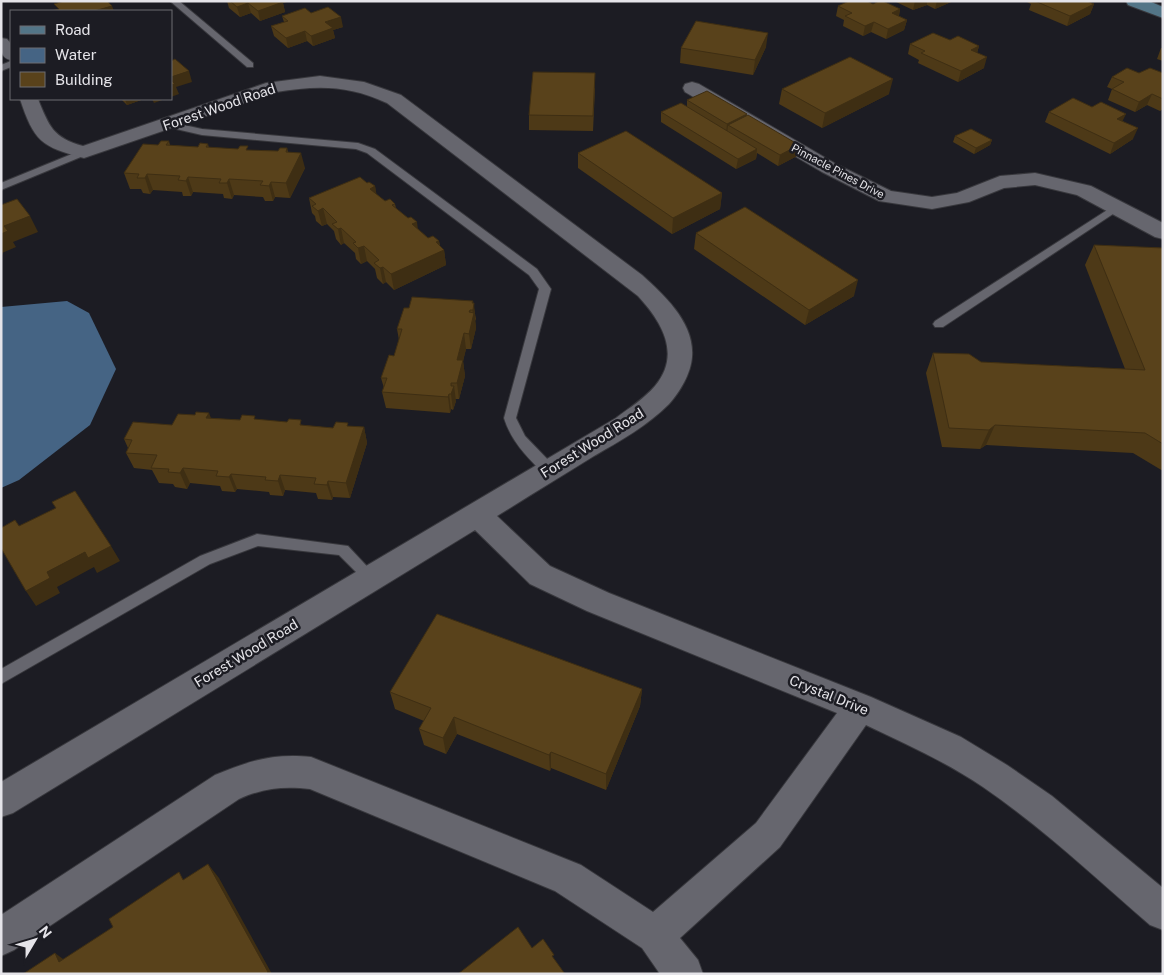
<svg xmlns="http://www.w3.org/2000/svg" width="1164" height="975" viewBox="0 0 1164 975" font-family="'Public Sans',sans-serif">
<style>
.water{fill:#456484}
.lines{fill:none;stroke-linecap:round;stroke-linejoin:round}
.lane-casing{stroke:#38383d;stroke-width:2}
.street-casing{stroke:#38383d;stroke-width:2}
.secondary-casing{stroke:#38383d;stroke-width:2}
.lane{fill:#66666e;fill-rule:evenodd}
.street{fill:#66666e;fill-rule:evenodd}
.secondary{fill:#537587;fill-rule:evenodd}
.wall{fill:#4d3917}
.shaded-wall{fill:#3e2e13}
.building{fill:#59421b;stroke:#3e2e13}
.labels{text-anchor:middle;stroke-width:5;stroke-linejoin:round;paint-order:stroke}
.far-street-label{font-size:11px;fill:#e5e4e9;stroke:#1c1c23}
.street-label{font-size:14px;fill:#e5e4e9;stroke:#1c1c23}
</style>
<rect width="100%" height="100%" fill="#1c1c23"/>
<path class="water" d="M67,301L89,313L116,369L90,425L19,480L1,488V307Z"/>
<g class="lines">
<defs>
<path id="lane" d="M170,1H179L253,63V67H247Z
M11,61V67L1,71V65Z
M166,121L202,129L358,143L375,149L537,269L551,289L516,418L525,436L554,466L556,470L554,474H544C527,457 511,441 504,418L539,289L529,275L367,153L356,149L202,135L163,126L161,124Z
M84,149L89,152L88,154L1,190V183Z
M1115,205L1120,208L1119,210L943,327H935L933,324L935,321Z
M257,534L348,546L377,577L375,581L370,583L365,581L339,555L258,546L210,564L1,684V669L200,556Z"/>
<path id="street" d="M1,38L7,39L11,44V60C0,58 1,49 1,38Z
M320,76L364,82L401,95L642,275C664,295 695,323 692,357C691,373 680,392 669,404C647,426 620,441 594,456C562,476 529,496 497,516L550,566L609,593L871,697L961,737L1007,765L1052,796L1163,888V930L1150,925C1096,878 1043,828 983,787C946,762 906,744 866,725L780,847L680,938L698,960L703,974H660L642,948L555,891L310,789C284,786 263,788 239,799L14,950L1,956V915L215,775C249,761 273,753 311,757L581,865L653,912L756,823L837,713L587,611L530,584L475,530L13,813L1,817V782L616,418C629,408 644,399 655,386C682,354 661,321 638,296L387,103C348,85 318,85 276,92L84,158C41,147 34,141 20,99H38C49,126 53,138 83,146L266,83Z
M692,82L699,84L836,164L891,191L932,197L957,193L1000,176L1035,173L1091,186L1163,223V239L1155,237L1077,195L1035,185L1004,188L969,202L932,209L879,201L822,172L685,92L683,88L685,84Z"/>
<path id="secondary" d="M1126,1H1149L1163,7V18L1128,5Z"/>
</defs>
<use href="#lane" class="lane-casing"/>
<use href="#street" class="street-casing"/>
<use href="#secondary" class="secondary-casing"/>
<use href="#lane" class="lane"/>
<use href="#street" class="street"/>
<use href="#secondary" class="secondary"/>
</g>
<path class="wall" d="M227,1H287V2L283,3L285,12L260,21L251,13L240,17L229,8Z
M894,1H952L951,2L935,9L927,5L913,10Z
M1025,1H1087L1094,4L1090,14L1067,26L1029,10L1031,4Z
M873,4L900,9L899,16L907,20L904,30L886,39L871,32L863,36L843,26L844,20L836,16L838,6Z
M311,13L343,27L333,30L335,38L313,46L307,41L288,48L274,36L271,26L284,22L282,16Z
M950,40L979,46L977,53L984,68L958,82L918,63L919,60L908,54L910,44Z
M766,47L753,75L680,63L681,48Z
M1161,48H1163V61L1157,59Z
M1139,73H1163V109L1160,111L1147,105L1135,112L1108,100L1112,89L1107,87L1112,77Z
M595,88L593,131L529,130V115Z
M782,89L889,94L822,128L779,104Z
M121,99H144L127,105Z
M687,100L746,116L799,145L797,156L778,166L757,153L756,159L736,169L661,122V112L687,106Z
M1092,107L1123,121L1133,139L1110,154L1045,122L1049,112Z
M955,136L992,140L990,145L974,154L953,142Z
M169,141L170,145L198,147L208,144L209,148L249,150L278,151L287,148L288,152L305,168L290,198L275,197L273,201H265L263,197L234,195L232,199L224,198L223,194L193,192L191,196H183L182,192L153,190L150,194L143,193L141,189H130L124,173L158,145Z
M578,153L722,193L720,209L672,234L578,168Z
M367,183L375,186L376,194L385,201L395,204L396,208L428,238L439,241L440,246L444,250L446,265L394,290L386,282L383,284L377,278L375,269L367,261L361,264L356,259L355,253L344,243L341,245L336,239L334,231L327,224L322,226L316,221L315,216L312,213L309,198Z
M696,233L854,296L805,325L694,249Z
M1094,245L1163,248V471L1133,453L986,445L980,449L942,447L926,373L933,353L981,362L1125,369L1085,265Z
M473,303L476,319L475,321L476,328L471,349H466L463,361L465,376L459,399H455L456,401L453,410L451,409L450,413L386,408L382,392L384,388L381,378L394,356L399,340L397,329L409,308Z
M211,418L240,420L256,419L303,425L333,428L348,426L364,427L367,443L350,498L333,497L332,500L318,499L316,493L285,490L283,496L270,495L269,492L237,489L235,492L222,491L220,486L190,483L187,489L175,487L173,484L159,483L152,470L134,468L126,453L128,448L124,439L172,425Z
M642,689L640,706L606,790L551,768L550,771L457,734L446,754L424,745L419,729L424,721L395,709L390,692Z"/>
<path class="shaded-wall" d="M275,1H287L283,3L285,12L260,21L258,11Z
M915,1H927V5L913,10Z
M937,1H952L951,2L935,9Z
M248,3L251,13L240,17L237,7Z
M1094,4L1090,14L1067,26L1070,16Z
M112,6L114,11H94Z
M900,9L898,19L892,13Z
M341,17L343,27L333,30L335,38L313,46L311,36L325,22Z
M907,20L904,30L886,39L888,29Z
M874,22L871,32L863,36L865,26Z
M305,31L307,41L288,48L286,38Z
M768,33L766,47L753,75L755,60Z
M979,46L976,56L971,50Z
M987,57L984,68L958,82L961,71Z
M189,71L192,82L176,87L179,94L171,97V77Z
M893,79L889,94L822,128L825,113Z
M1152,94L1147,105L1135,112L1139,102Z
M125,99H144L127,105Z
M152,99H165L154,103Z
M747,114L745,125H728L727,134H726L727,124Z
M1126,114L1121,124L1117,119Z
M1138,128L1133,139L1110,154L1114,143Z
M992,140L990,145L974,154L976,148Z
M799,145L797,156L778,166L780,155Z
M757,149L756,159L736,169L738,159Z
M301,153L305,168L290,198L286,183Z
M147,174L153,190L150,194L145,178Z
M188,177L193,192L191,196L186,181Z
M229,179L234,195L232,199L227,183Z
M271,182L275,197L273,201L269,186Z
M375,186L378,202L370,189Z
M722,193L720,209L672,234L673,218Z
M323,208L327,224L322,226L318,211Z
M30,216L38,232L13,242L16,247L2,253L3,254L1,255V234L4,226Z
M417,222L419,238L412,224Z
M341,228L344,243L341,245L338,229Z
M439,241L440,251L444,250L446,265L394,290L391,274Z
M364,246L367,261L361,264L358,248Z
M383,267L386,282L383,284L380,268Z
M858,280L854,296L805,325L809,310Z
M473,301V307L474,303L476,328L471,349L469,334V312L470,310L472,324L473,317L472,303Z
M464,333L466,349L463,361L465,376L459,399L457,383V360Z
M451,383L452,390L454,386L456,401L453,410L451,394Z
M449,394L451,409L450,413L448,397Z
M209,413L215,428L206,418Z
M995,425L986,445L980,449L989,430Z
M364,427L367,443L350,498L346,483Z
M183,468L190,483L187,489L180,473Z
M231,474L237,489L235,492L229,477Z
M280,475L285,490L283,496L278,481Z
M328,481L333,497L332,500L327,485Z
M111,546L120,561L97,573L94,567L57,587L60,593L36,606L26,591L47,572L85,552Z
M642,689L640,706L606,790V774Z
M454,717L457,734L446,754L443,738Z
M551,752V768L550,771L549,755Z
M208,864L219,878L272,974H266Z
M55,953L71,965L59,962Z"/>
<path class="building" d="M64,1H107L112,6L94,11H51L59,9L54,4Z
M230,1H282L283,2L258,11L248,3L237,7Z
M849,1H867L873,4L879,1H883L900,9L892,13L907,20L888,29L874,22L865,26L845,16L852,13L838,6Z
M1035,1H1087L1094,4L1070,16Z
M328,7L341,17L325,22L333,28L311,36L305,31L286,38L271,26L288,21L282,16L305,8L311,13Z
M696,21L768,33L755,60L681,48Z
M933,33L950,40L958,36L979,46L971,50L987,57L961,71L921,53L925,51L910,44Z
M850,57L893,79L825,113L782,89Z
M175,59L189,71L171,77V61Z
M1127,68L1139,73L1150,68L1163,73V99L1152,94L1139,102L1112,89L1124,82L1112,77Z
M533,72L595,73L593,116L529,115Z
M171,80L175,84L171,85Z
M707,91L747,114L727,124L687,100Z
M1073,98L1092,107L1101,102L1126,114L1117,119L1138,128L1114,143L1049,112Z
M681,103L757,149L738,159L661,112Z
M748,115L799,145L780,155L728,125Z
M971,129L992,140L976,148L955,136Z
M626,131L722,193L673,218L578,153Z
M161,141H169L166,145L198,147L200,143L208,144L206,147L238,149L240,146H248L246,150L278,151L280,148H287L286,152L301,153L286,183L271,182L269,186L260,185L263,181L229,179L227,183H219L221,179L188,177L186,181L178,180L180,176L147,174L145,178H137L139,174L124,173L143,144L158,145Z
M360,177L367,183L369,182L375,186L370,189L385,201L390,199L395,204L392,205L408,218L411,217L417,222L412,224L428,238L433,236L439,241L436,242L444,250L391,274L383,267L380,268L374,263L379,260L364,246L358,248L353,243L356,242L341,228L338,229L332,224L337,222L323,208L318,211L312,206L316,204L309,198Z
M17,199L30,216L4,226L8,231L1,234V205Z
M745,207L858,280L809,310L696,233Z
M1094,245L1163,248V444L1145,433L995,425L989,430L949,428L933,353L969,354L981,362L1145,370Z
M412,297L473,301L472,303H474L473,310H470L469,312L474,313L469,334L464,333L457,360H463L457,383H451V386H454L451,394H449L448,397L382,392L387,378H381L389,355L394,356L402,329H397L404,308H409Z
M196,412L209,413L206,418L240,420L242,415L255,416L254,419L287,422L289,419L301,420L300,425L333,428L336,422L348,423L347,426L364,427L346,483L328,481L327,485L314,484L316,478L280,475L278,481L265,480L266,477L231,474L229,477L216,476L218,471L183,468L180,473L168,472L169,469L151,468L157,455L126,453L132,440L124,439L133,422L172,425L178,414L195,415Z
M75,491L111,546L88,558L85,552L47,572L50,578L26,591L1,548V528L15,520L19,526L56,508L52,502Z
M437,614L642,689L606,774L551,752L549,755L454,717L443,738L419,729L431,708L390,692Z
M208,864L268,972L266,974H23L55,953L59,962L113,927L109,919L179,872L183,880Z
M518,927L532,948L543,939L554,955L552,956L565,974H458Z"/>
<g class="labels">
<g class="far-street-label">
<text transform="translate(838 171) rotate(28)" y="4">Pinnacle Pines Drive</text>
</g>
<g class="street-label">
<text transform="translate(219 107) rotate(-19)" y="5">Forest Wood Road</text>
<text transform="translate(592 443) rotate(-32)" y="5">Forest Wood Road</text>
<text transform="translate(246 653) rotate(-31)" y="5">Forest Wood Road</text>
<text transform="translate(829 695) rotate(22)" y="5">Crystal Drive</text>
</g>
</g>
<rect width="1164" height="975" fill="none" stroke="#e5e4e9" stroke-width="5"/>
<rect x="10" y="10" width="162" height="90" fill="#1c1c23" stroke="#6c6c72"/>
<rect x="20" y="26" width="25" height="8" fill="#537587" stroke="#6c6c72"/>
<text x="55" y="35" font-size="15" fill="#e5e4e9">Road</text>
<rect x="20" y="48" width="25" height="15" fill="#456484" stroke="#6c6c72"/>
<text x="55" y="60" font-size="15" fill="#e5e4e9">Water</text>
<rect x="20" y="72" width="25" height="15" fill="#59421b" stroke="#6c6c72"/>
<text x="55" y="85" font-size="15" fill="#e5e4e9">Building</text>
<g transform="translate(35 940) rotate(52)" stroke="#1c1c23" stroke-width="4" paint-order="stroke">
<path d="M0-4L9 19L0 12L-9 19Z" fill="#e5e4e9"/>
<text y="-8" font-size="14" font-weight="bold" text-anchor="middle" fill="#e5e4e9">N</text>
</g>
</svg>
